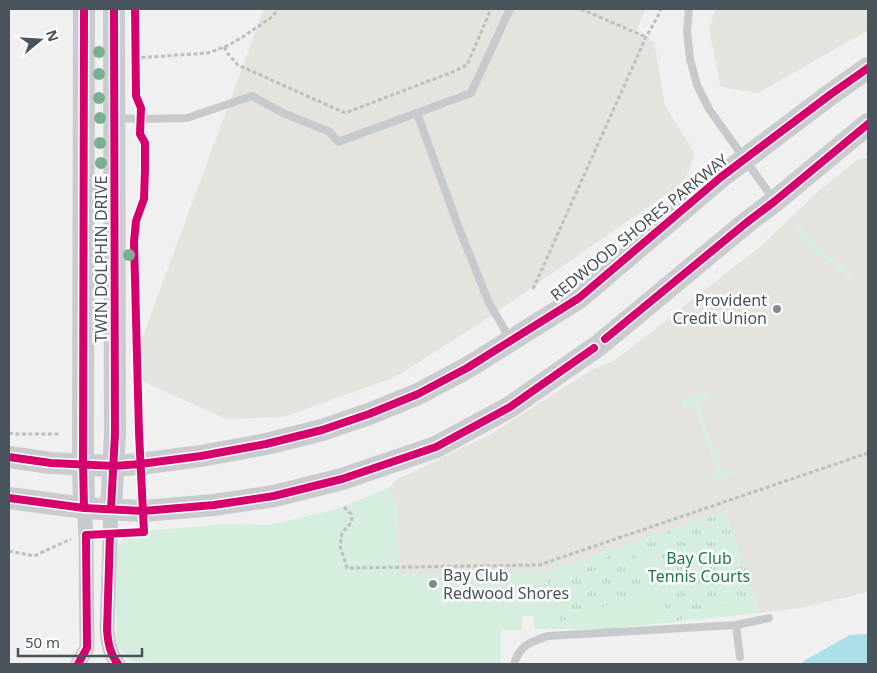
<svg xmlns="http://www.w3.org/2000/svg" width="877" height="673" viewBox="0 0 877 673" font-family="'Noto Sans',sans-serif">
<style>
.commercial{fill:#e5e3de}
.green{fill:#d5eede}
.park{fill:url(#park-tufts)}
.water{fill:#acdfea}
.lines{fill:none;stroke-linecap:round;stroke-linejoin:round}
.path{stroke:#b7c2be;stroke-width:3;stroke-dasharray:4 2.5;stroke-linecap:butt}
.service{stroke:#c7cacc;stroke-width:8}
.minor{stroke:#c7cacc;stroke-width:15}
.secondary{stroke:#c9cbce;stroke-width:22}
.cycleway-casing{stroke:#fff;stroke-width:11}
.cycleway{stroke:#d6006c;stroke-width:8}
.tree{fill:#7baf92}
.poi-dot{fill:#838a8f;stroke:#fff;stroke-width:2}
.labels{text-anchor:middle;stroke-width:5;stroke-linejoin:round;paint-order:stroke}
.street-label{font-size:16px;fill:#48535b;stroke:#fff}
.poi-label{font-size:16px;fill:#48535b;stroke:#fff;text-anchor:end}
.park-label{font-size:16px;fill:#1c7946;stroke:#fff}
</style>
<defs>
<pattern id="park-tufts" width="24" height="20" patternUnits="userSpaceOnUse" patternTransform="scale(1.25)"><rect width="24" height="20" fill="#d5eede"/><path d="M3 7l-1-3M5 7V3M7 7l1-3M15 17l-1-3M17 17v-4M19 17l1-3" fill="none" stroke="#b8cec1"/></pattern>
</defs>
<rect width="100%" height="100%" fill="#f0f0f0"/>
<path class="commercial" d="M264,9H646L636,31L654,42L665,105L695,154L684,182L479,324L395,377L284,417L226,419L142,381L141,341Z
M715,9H868V30L758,93L721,87L709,29Z
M868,158V592L800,608L760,613L725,511L542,573L399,574L398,512L389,488L396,480L491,434L593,369L614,361L761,246L821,189L859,159Z"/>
<path class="green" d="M794,223L796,222L798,224L822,253C826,256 829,256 833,259C840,263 846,270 852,275L853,278L850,279L831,262L819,257L795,227Z
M704,393L707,394L708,399L698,404L722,473L731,470L733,474L712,482H709V478L718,474L694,405L684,408L682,403L683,400Z
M389,488L398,512L399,574L542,573L725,511L760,613L606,629H534V616H522V630H501V664H160V663L132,662L117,647L115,547L124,539L135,532L227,524L269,525L333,510Z"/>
<path class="park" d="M726,512L754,595L671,623L643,540Z
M633,548L648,591L561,621L546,578Z"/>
<path class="water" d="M868,634V664H801L805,660L850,635Z"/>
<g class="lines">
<path class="path" d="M581,9L646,37
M224,47L228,54L238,65L345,113L455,71L467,65L491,9
M135,58L208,53L229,45L244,36L272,17L278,9
M533,289L646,37L657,18L661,9
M9,433L15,434H59
M344,507L351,514L352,519L351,523L342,533L340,546L347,568L539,565L868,453
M9,551L34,556L71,539"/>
<path class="service" d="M689,9L687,31L690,59L697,85L709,109L774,200
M417,113L457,223L489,303L510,339
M116,118L141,119L187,118L252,96L283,113L330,132L338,142L471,93L510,9
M736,625L740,657
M514,664C520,645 530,642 548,636L736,625L769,618"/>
<path class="minor" d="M111,509L107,630C108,643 110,654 118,664
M78,664L87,648L86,535L84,508"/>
<path class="secondary" d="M84,9L83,464L84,508
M9,457L51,463L114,466L140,464L201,456L266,444L322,430L369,414L418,394L467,368L579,298L721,177L831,94L868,68
M9,498L84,508L143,511L214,505L274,496L342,479L436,447L510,407L599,345L746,223L775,201L868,124
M111,509L115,434L114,9"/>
<defs>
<path id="cycleway" d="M84,9L83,464L84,508
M605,339L746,223L775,201L868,124
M9,457L51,463L114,466L140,464L201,456L266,444L322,430L369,414L418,394L467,368L579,298L721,177L831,94L868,68
M9,498L84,508L143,511L214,505L274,496L342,479L436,447L510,407L594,348
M111,509L115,434L114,9
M110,534L107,630C108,643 110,654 118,664
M78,664L87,648L86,535L144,532L139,433L134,242L136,221L144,199L145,169V143L140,134L141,108L136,96L135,9"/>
</defs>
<use href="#cycleway" class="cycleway-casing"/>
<use href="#cycleway" class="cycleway"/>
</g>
<g class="tree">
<circle cx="99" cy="52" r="6"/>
<circle cx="99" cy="74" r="6"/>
<circle cx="99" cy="98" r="6"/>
<circle cx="100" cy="118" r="6"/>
<circle cx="100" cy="143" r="6"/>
<circle cx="101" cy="163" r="6"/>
<circle cx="100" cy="188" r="6"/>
<circle cx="129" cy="255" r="6"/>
</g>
<g class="poi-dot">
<circle cx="777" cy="309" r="5"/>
<circle cx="433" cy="584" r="5"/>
</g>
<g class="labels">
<g class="street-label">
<text transform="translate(639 227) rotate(-39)" y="6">REDWOOD SHORES PARKWAY</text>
<text transform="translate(101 259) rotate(-90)" y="6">TWIN DOLPHIN DRIVE</text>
</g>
<g class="poi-label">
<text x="767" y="306">Provident<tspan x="767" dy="18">Credit Union</tspan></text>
<text x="443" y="581" text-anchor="start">Bay Club<tspan x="443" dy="18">Redwood Shores</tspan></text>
</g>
<g class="park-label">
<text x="699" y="564">Bay Club<tspan x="699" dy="18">Tennis Courts</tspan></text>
</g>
</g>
<rect width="877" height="673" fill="none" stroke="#48535b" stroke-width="20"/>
<g transform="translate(40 40) rotate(72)" stroke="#ffffff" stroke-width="4" paint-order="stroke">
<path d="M0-4L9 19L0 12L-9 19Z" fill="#48535b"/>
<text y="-8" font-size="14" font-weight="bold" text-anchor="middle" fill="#48535b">N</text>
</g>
<path d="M18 648v8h124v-8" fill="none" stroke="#48535b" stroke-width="2.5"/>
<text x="25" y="648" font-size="15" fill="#48535b" stroke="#ffffff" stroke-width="4" paint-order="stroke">50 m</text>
</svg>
